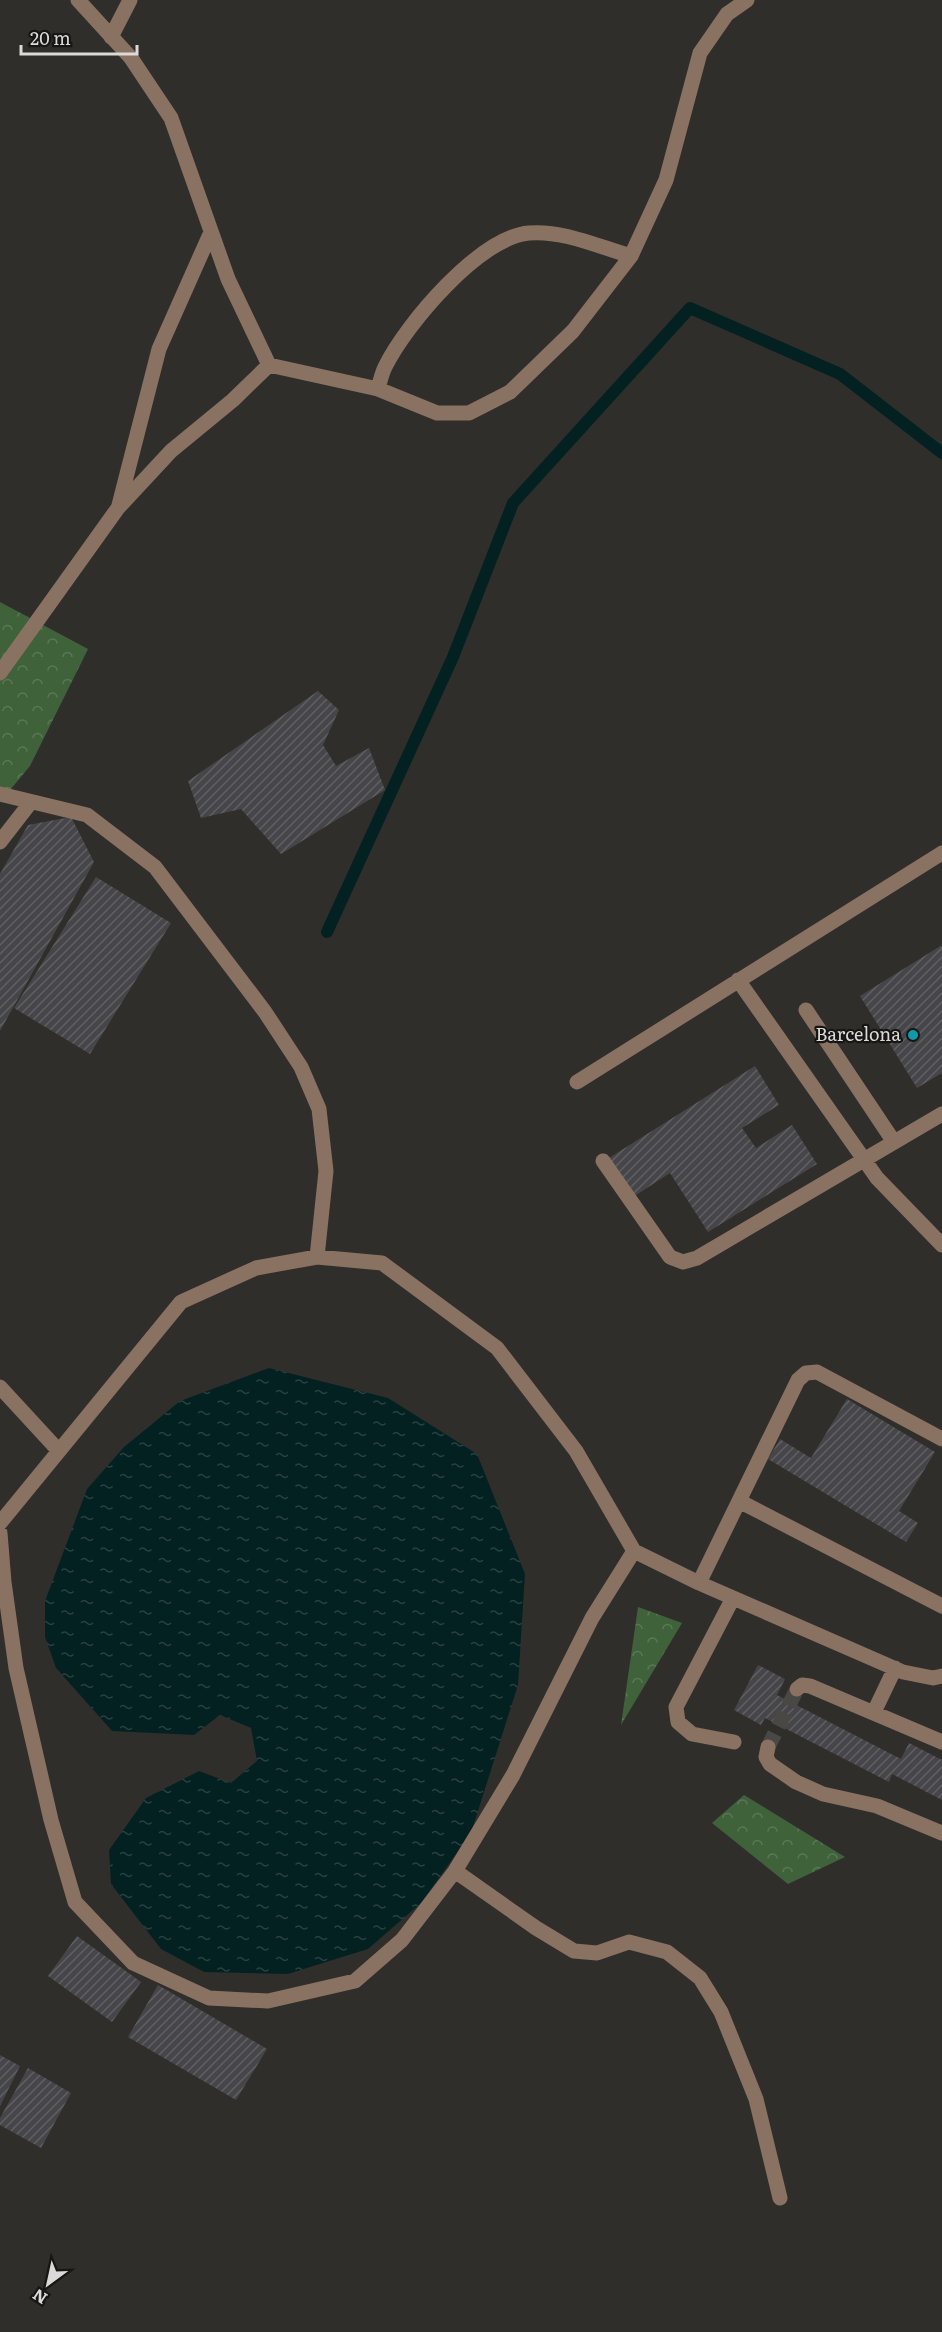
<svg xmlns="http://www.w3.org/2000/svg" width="942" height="2332" viewBox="0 0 942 2332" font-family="Literata,serif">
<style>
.park{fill:url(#park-crowns)}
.water{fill:url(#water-ripples)}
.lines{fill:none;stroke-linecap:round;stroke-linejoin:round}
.stream{stroke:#042122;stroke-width:12}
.building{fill:url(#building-hatch)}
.minor-tunnel{stroke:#4a4844;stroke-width:15;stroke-dasharray:15 8;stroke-linecap:butt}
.minor{stroke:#8a7262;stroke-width:15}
.culture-dot{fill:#0f9aa8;stroke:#171614;stroke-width:2}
.labels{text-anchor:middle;stroke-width:4.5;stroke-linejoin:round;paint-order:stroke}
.poi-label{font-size:18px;fill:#dbdad8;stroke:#171614;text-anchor:end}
</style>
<defs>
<pattern id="park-crowns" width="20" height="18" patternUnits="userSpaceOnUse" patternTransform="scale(1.5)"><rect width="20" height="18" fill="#3f623b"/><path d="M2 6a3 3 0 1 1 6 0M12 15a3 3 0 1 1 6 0" fill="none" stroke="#5a7857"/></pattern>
<pattern id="water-ripples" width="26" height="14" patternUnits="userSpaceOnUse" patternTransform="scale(1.5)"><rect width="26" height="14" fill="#042122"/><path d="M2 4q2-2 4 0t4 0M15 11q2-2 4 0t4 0" fill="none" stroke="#284141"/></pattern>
<pattern id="building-hatch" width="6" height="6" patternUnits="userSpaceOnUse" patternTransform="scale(1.5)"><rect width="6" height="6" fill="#46464a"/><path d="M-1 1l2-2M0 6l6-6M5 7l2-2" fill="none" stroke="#606063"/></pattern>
</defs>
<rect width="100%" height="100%" fill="#302e2a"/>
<path class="park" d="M0,602L88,649L30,766L0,802Z
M638,1607L682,1623L621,1725Z
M744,1795L845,1857L788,1884L712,1823Z"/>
<path class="water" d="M269,1368L388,1398L477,1454L525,1574L518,1685L471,1833L421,1903L368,1949L288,1974L204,1972L161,1949L111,1884L109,1850L146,1798L199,1771L231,1783L257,1761L251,1728L220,1715L194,1735L112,1731L56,1668L45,1637V1601L87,1489L124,1447L180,1401Z"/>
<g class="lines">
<path class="stream" d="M327,932L453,657L513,503L690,308L840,374L942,453"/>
</g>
<path class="building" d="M318,691L339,710L323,745L336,766L369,748L385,790L281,854L241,809L201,818L188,781Z
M71,817L94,862L0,1031V874L28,825Z
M96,877L171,923L90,1054L14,1008Z
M942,945V1073L917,1088L860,996Z
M755,1066L779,1105L742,1128L756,1148L792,1125L817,1164L708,1232L670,1173L633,1197L609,1158Z
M847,1399L935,1452L899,1511L918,1523L906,1542L768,1459L780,1439L811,1458Z
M758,1665L785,1679L777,1695L901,1759L909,1743L942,1760V1800L892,1774L889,1782L765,1718L761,1725L734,1710Z
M77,1936L141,1982L112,2022L48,1976Z
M158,1985L267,2049L236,2100L128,2037Z
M0,2055L20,2066L0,2106Z
M28,2068L71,2093L41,2148L0,2125V2118Z"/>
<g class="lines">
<path class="minor-tunnel" d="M768,1747L797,1689"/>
<path class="minor" d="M78,0L131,58L171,118L228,279L269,365L378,389L437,413H469L510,392L573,331L631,256L666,180L700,53L727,14L747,0
M111,37L130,0
M378,389C380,381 382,373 385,367C406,324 480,237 529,233C563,230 599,247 631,256
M119,505L159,349L211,232
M0,673L118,508L171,451L233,400L269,365
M0,794L87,815L155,867L265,1012L301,1067L319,1109L326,1171L317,1257
M0,842L31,802
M738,980L877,1178L942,1245
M806,1010L894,1142
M577,1082L942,853
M603,1161L670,1257L683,1262L697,1258L942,1114
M0,1387L58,1450
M739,1501L942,1606
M0,1523L181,1302L256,1268L317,1257L382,1263L497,1348L576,1451L634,1551L699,1583L903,1672L933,1678L942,1676
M0,1533L4,1582L16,1668L51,1820L75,1902L133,1963L209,1998L268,2001L355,1981L402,1940L455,1871L513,1775L592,1618L634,1551
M699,1583L798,1380L806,1373L817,1372L942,1439
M733,1598L676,1707L678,1722L692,1734L734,1742
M797,1689L802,1685L810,1686L942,1742
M874,1712L895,1668
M768,1747L766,1757L770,1764L796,1782L823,1794L877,1806L942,1833
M455,1871L536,1928L574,1951L597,1953L629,1942L667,1952L700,1978L721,2012L756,2099L780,2198"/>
</g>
<circle class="culture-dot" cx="913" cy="1035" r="6"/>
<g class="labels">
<g class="poi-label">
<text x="901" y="1041">Barcelona</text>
</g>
</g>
<g transform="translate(48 2284) rotate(213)" stroke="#171614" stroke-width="4.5" paint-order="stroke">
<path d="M0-4.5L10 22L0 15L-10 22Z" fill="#dbdad8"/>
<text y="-9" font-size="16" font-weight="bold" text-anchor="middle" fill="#dbdad8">N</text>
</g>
<path d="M21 45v9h116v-9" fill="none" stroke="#dbdad8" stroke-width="3"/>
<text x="30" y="45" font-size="18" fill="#dbdad8" stroke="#171614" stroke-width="4.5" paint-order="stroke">20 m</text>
</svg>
